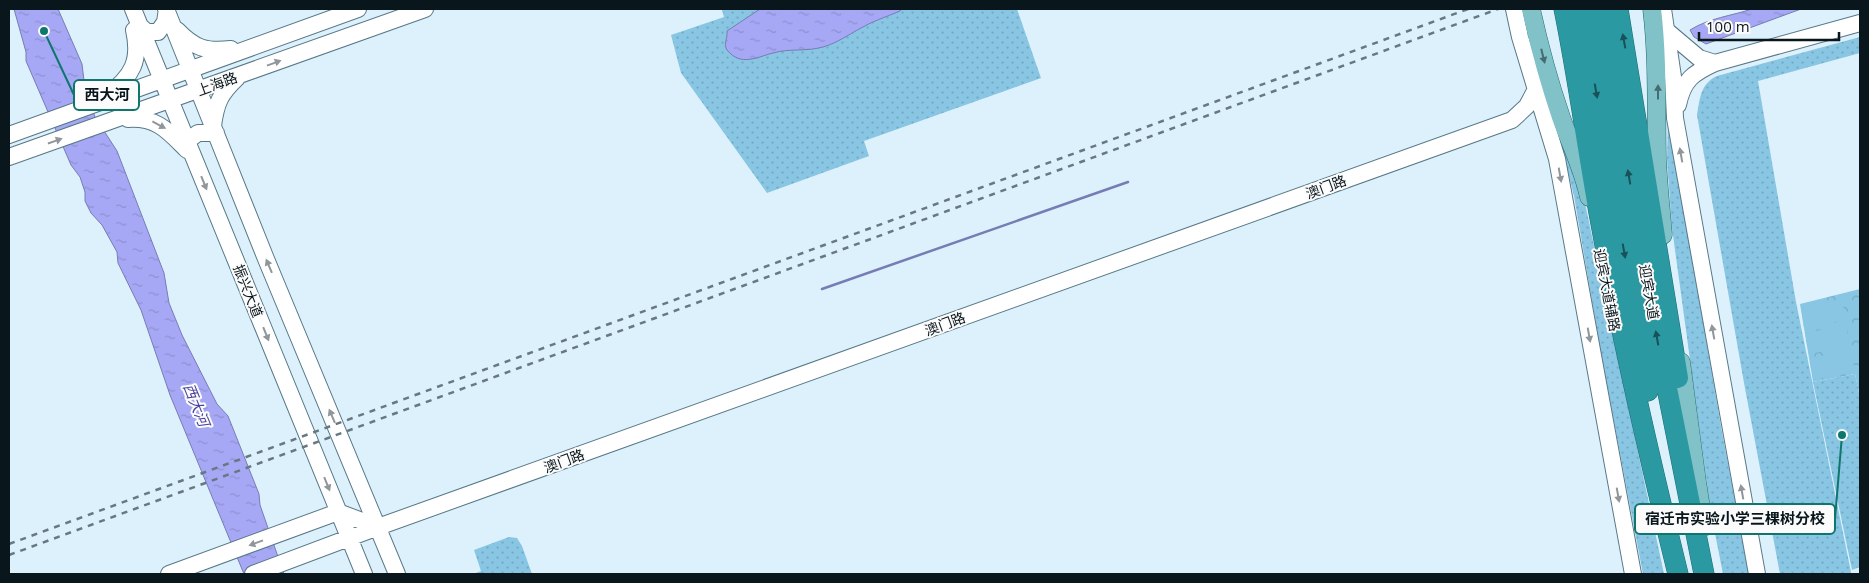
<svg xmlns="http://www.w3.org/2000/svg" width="1869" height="583" viewBox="0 0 1869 583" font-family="'Open Sans','Noto Sans SC',sans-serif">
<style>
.grass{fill:url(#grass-dots)}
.forest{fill:url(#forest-crowns)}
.pitch{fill:#88c6e3}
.water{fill:url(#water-ripples);stroke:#777cb4}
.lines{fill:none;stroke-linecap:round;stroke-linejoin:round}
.stream{stroke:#777cb4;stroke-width:2.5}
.secondary-casing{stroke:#587887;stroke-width:18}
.primary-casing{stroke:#1f6b73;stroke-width:19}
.highway-casing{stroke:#1f6b73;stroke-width:21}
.secondary{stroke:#fff;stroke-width:16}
.primary{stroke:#80c2c7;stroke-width:18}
.highway{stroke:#2b99a2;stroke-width:20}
.rail{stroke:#677880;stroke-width:2.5;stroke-dasharray:6 6;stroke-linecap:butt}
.oneway{fill:#185158}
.oneway2{fill:#446c72}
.oneway3{fill:#909699}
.labels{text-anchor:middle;stroke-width:4;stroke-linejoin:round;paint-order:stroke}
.street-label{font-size:14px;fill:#09161c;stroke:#fbfbfb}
.water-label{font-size:15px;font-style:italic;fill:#4a439c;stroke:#fbfbfb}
.leader{fill:none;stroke:#0f766e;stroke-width:2}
.callout-dot{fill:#0f766e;stroke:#fbfbfb;stroke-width:2}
.callout{fill:#fbfbfb;stroke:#0f766e;stroke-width:2}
.callout-label{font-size:15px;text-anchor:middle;font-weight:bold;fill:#09161c}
</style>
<defs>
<pattern id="grass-dots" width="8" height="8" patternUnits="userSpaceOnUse" patternTransform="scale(1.25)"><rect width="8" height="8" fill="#88c6e3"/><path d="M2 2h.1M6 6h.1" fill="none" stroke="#74a9c2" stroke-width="1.8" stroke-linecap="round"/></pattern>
<pattern id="forest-crowns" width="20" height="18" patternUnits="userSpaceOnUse" patternTransform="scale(1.25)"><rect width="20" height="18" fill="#88c6e3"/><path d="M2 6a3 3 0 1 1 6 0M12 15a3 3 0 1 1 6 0" fill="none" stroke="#74a9c2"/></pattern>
<pattern id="water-ripples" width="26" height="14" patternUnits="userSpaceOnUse" patternTransform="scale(1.25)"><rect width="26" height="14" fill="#a6a8f5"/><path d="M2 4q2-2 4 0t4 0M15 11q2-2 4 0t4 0" fill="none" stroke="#8e90d1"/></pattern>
</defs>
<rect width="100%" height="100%" fill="#dcf1fc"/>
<path class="grass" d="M727,9H1017L1041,78L864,141L869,156L767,193L681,73L671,35L724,17L722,10Z
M1860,37V53L1758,81L1796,302L1851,572V574H1780L1744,383L1697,115C1700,99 1700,84 1717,76Z
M1554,118L1582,191L1586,208L1664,574H1643L1601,353L1574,196Z
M1668,118L1722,432L1749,574H1723L1711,513L1672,228L1667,160Z
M1855,374L1860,397V567L1852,570L1813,382Z
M509,537L517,538L522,546L532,574H473L481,571L474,550Z"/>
<path class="forest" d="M1860,289V397L1855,374L1813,382L1800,304Z"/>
<path class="pitch" d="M1842,299L1846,320L1804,328L1801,306Z
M1846,325L1850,347L1809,354L1805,333Z
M1851,350L1855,372L1814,379L1810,358Z"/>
<path class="water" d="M14,9H58L82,64L85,89L95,117L117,151L164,273L169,303L182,335L217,404L228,416L259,494L260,505L284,574H244L170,395L141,310L118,263L117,252L102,225L91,213L85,201V192L80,177L71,165L26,61V52Z
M760,9H902L900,11C886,17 873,21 861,28C848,35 837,43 823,47C805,52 790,48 773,53C757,57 741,67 727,50C723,44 728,38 727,31Z
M1752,9H1801L1706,44L1694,37L1690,30C1709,18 1731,16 1752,9Z"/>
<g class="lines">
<path class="stream" d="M822,289L1128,182"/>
<defs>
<path id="secondary" d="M133,9L364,574
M166,9L266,259L397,574
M1514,9L1520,37L1557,159L1633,574
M1663,9L1673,77L1675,118L1757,574
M140,26L147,32H158L165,22L167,9
M177,30C194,48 206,52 231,49
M1667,31L1699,58L1715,63
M108,95C132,76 141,61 134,30
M1678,105C1683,80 1693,73 1715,63L1860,23
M128,119C157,117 168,131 187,150
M213,126C216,103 220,94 237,78
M9,135L358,9
M187,141L198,133H216
M9,157L425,9
M169,574L338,512L378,527
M253,574L378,527L1512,120L1527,106L1535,91"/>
<path id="primary" d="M1531,9C1539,45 1549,82 1561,117C1570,143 1583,169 1589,197
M1652,9C1658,59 1656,108 1657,158C1658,184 1661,209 1663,235
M1681,362L1697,482L1704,527"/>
<path id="highway" d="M1564,9C1579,82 1588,156 1602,229C1623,345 1650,460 1678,574
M1582,9L1648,391
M1600,9L1658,343L1704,574
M1618,9L1678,378"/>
</defs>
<use href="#secondary" class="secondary-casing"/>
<use href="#primary" class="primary-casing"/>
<use href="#highway" class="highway-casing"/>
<use href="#secondary" class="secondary"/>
<use href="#primary" class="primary"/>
<use href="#highway" class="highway"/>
<path class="rail" d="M9,544L1468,9
M9,555L1498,9"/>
</g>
<defs><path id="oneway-solid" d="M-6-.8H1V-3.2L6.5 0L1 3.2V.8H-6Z" transform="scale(1.25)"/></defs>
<g class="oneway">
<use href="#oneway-solid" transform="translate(1624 41) rotate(-100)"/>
<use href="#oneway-solid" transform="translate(1596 91) rotate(80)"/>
<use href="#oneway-solid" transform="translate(1629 177) rotate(-100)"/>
<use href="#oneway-solid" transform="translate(1624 251) rotate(80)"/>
<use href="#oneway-solid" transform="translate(1657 338) rotate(-100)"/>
</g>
<g class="oneway2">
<use href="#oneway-solid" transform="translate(1543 56) rotate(76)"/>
<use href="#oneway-solid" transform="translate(1658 92) rotate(-90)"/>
</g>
<g class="oneway3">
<use href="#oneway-solid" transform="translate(274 63) rotate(-20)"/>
<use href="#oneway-solid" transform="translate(159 125) rotate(28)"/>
<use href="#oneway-solid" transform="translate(55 141) rotate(-19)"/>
<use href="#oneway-solid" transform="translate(1681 155) rotate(-100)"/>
<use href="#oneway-solid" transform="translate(1560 175) rotate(80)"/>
<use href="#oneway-solid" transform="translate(204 183) rotate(68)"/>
<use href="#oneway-solid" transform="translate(269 266) rotate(-113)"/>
<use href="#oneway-solid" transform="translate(1713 332) rotate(-100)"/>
<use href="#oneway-solid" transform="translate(266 334) rotate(68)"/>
<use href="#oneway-solid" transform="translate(1589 335) rotate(80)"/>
<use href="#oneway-solid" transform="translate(332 416) rotate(-113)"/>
<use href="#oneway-solid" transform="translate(327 484) rotate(68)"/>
<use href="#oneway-solid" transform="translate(1742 492) rotate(-100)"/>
<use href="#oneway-solid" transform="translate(1618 495) rotate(80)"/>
<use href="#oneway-solid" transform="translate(256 543) rotate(160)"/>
</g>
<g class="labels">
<g class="street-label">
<text transform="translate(217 84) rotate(-20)" y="5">上海路</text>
<text transform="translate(1326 187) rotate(-20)" y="5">澳门路</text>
<text transform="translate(1607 290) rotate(79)" y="5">迎宾大道辅路</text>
<text transform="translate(248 291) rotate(68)" y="5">振兴大道</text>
<text transform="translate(1649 292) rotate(80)" y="5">迎宾大道</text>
<text transform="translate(945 324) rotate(-20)" y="5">澳门路</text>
<text transform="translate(564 461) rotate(-20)" y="5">澳门路</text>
</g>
<g class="water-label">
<text transform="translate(196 405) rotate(68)" y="5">西大河</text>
</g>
</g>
<path class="leader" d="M44 31L74 95M1842 435L1835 519"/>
<g class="callout-dot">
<circle cx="44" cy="31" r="5"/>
<circle cx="1842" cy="435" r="5"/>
</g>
<g class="callout">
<rect x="74" y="80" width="65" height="30" rx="5"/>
<rect x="1635" y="504" width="200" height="30" rx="5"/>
</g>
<g class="callout-label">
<text x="107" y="100">西大河</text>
<text x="1735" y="524">宿迁市实验小学三棵树分校</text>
</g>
<rect width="1869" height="583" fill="none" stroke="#09161c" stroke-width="20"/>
<path d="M1699 32v8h140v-8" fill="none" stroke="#09161c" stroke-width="2.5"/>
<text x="1706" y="32" font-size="15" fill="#09161c" stroke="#fbfbfb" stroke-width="4" paint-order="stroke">100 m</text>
</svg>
